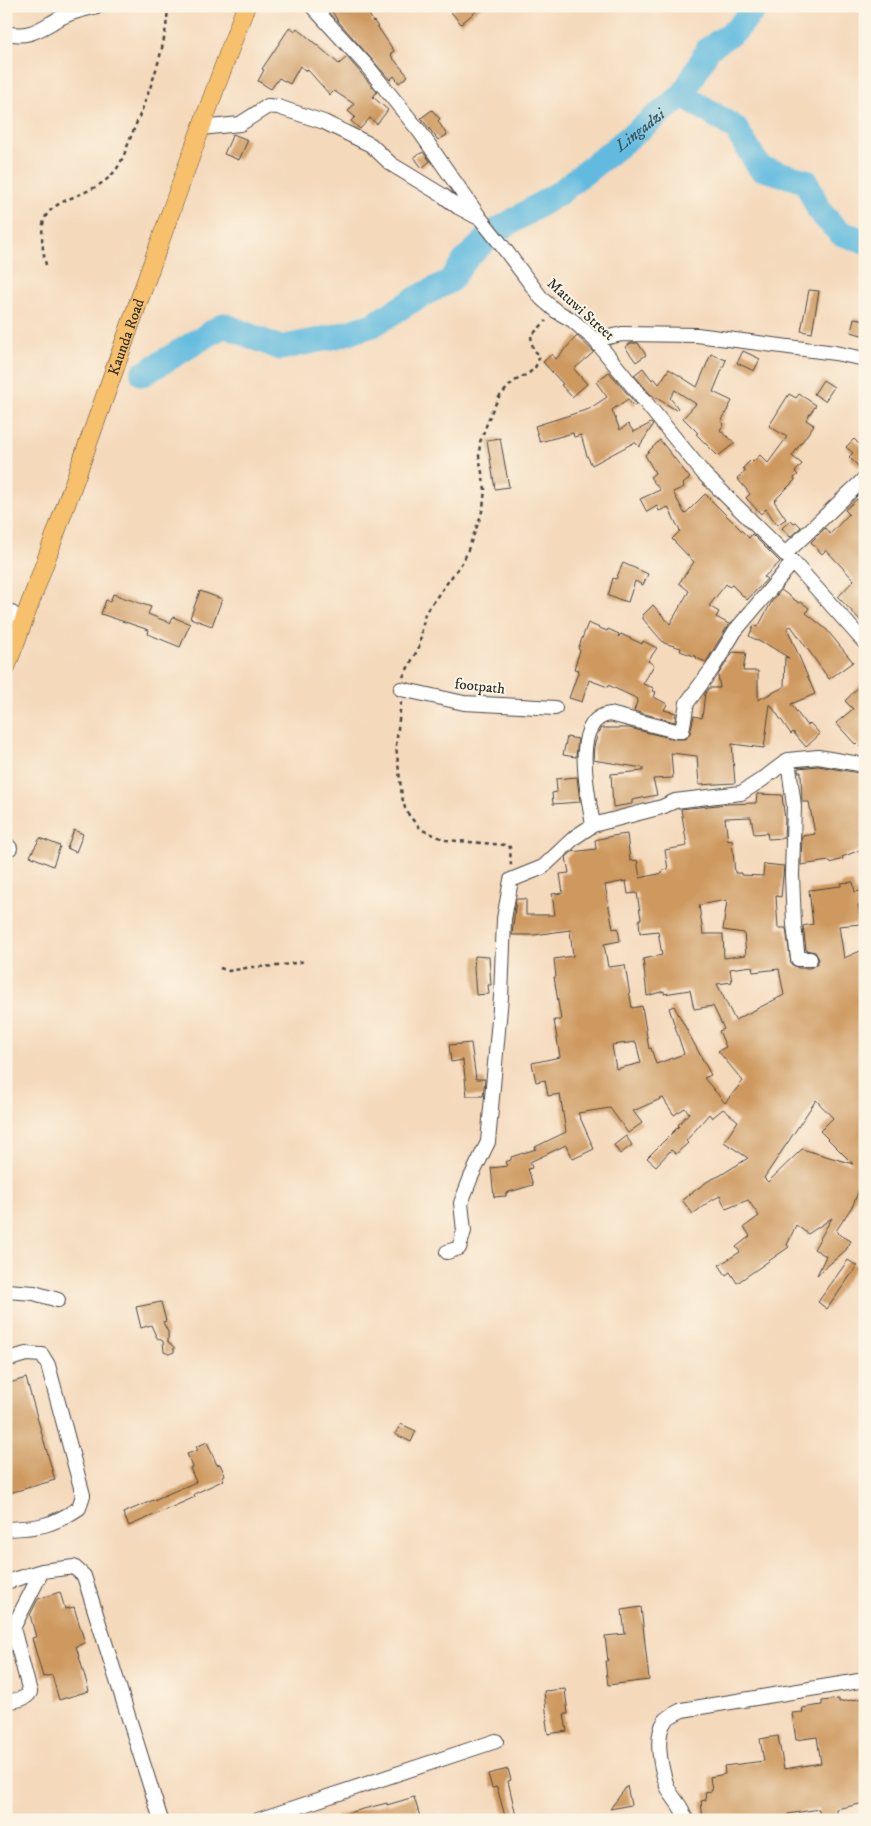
<svg xmlns="http://www.w3.org/2000/svg" width="871" height="1826" viewBox="0 0 871 1826" font-family="'IM FELL DW Pica',serif">
<style>
.lines{fill:none;stroke-linecap:round;stroke-linejoin:round}
.river{stroke:#62bbdf;stroke-width:25}
.building{fill:#ce995e;fill-rule:evenodd}
.minor-casing{stroke:#494541;stroke-width:16}
.major-casing{stroke:#494541;stroke-width:19}
.path{stroke:#494541;stroke-width:2.5;stroke-dasharray:4 4;stroke-linecap:butt}
.minor{stroke:#fff;stroke-width:14}
.major{stroke:#f7c06c;stroke-width:18}
.labels{text-anchor:middle;stroke-width:4;stroke-linejoin:round;paint-order:stroke}
.street-label{font-size:15px;fill:#2b2b2b;stroke:#fcf5e5}
.water-label{font-size:16px;font-style:italic;fill:#3c5661;stroke:#fcf5e5}
</style>
<rect width="100%" height="100%" fill="#fcf5e5"/>
<filter id="ink" filterUnits="userSpaceOnUse"><feTurbulence type="fractalNoise" baseFrequency=".02" numOctaves="2"/><feDisplacementMap in="SourceGraphic" scale="10" xChannelSelector="R" yChannelSelector="G"/><feConvolveMatrix kernelMatrix="1 2 1 2 8 2 1 2 1" color-interpolation-filters="sRGB"/></filter>
<filter id="wash" filterUnits="userSpaceOnUse"><feTurbulence type="fractalNoise" baseFrequency=".0096" numOctaves="4" result="noise"/><feDisplacementMap in="SourceGraphic" scale="20" xChannelSelector="R" yChannelSelector="G"/><feGaussianBlur stdDeviation="1.12" result="paint"/><feColorMatrix in="noise" values="0 0 0 0 0 0 0 0 0 0 0 0 0 0 0 0 0 1.4 0 .05"/><feComposite in="paint" operator="in"/></filter>
<g filter="url(#wash)">
<rect width="100%" height="100%" fill="#f4d9bb"/>
<g class="lines">
<g class="river">
<path d="M683,95L735,128L760,168L806,181L820,212L840,233L865,241"/>
<path id="s1" d="M498,230L559,193L683,95L708,49L736,30L757,6"/>
<path d="M143,374L224,325L280,348L333,337L373,325L413,300L450,281L466,259L488,238"/>
</g>
</g>
<g id="blocks">
<path class="building" d="M328,6H365L373,22L374,21L394,51L391,53L392,57L408,76L399,83L394,76L390,80L338,21Z
M457,6H482L461,24L451,12Z
M290,27L295,31L297,28L339,64L347,57L360,72L377,92L373,97L388,110L377,124L370,118L360,129L351,121L355,117L348,111L354,104L334,91L330,95L307,69L306,71L300,66L290,84L279,78L271,89L258,81L264,70L262,69Z
M432,110L440,119L438,121L447,135L438,140L421,118Z
M233,134L248,140L239,160L224,154Z
M423,152L430,161L422,168L414,157Z
M809,290L819,291L812,333L801,331Z
M854,318L865,320V336L851,332Z
M577,336L594,352L574,369L587,384L572,397L561,385L563,384L543,362L552,354L556,359Z
M631,343H638L646,355L636,362L625,347Z
M743,351L760,359L754,371L737,363Z
M711,354L726,360L713,392L732,401L721,422L724,424L720,430L735,443L718,456L696,434L698,433L683,418L696,404L675,390L670,398L678,408L676,410L650,394L634,375L643,368L652,380L654,378L659,384L669,369L697,387Z
M609,372L636,404L633,406L628,399L612,410L620,430L628,424L634,432L651,423L653,425L639,447L635,442L592,465L587,456L581,435L574,437L573,433L540,442L535,426L589,409L607,397L596,382Z
M823,380L834,387L825,401L814,394Z
M789,394L796,398L799,394L816,405L806,420L814,425L792,456L802,464L795,472L798,475L794,478L795,480L774,501L786,519L777,525L766,509L761,514L746,498L750,494L737,478L746,471L743,468L751,460L753,462L760,455L768,463L787,437L769,426Z
M500,438L509,487L495,489L487,440Z
M854,439L861,446L865,442V466L863,464L859,467L849,457L853,453L846,447Z
M660,440L690,478L683,484L684,487L673,492L685,514L705,494L749,538L752,534L780,562L764,577L767,579L747,600L732,585L729,587L726,584L709,606L719,612L716,617L729,624L706,662L696,658L697,657L680,651L681,648L664,643L643,619V615L653,605L670,624L689,591L679,583L694,562L672,539L680,531L668,507L659,511L657,506L647,512L640,499L660,490L650,477L655,473L645,455Z
M857,499L865,507V625L838,597L854,580L826,550L822,554L811,542L825,528L830,534L849,514L845,510Z
M791,520L794,523L796,522L801,527L790,537L782,528Z
M623,563L648,574L643,585L635,581L628,602L608,596L613,578L616,579Z
M781,590L799,603L801,602L809,608L806,613L827,630L853,662L829,679L791,626L787,628L815,694L791,704L807,726L810,723L820,734L806,747L793,732L791,734L770,704L764,748L732,744L735,783L699,785L697,756L671,753L673,778L653,779L657,795L632,800V804L613,807L611,774L643,771V768L593,760L594,746L598,734L602,728H629L674,739H686L690,733L694,716L702,718L705,693L709,688H720L718,675L733,652L746,653L743,671H758V700L784,687L785,657L789,658L765,643L764,644L749,636L754,625L758,627L772,601Z
M200,591L222,599L212,626L190,618Z
M113,594L151,607L148,614L170,623L173,617L190,624L180,647L148,634L149,630L101,614L106,600L110,602Z
M588,623L607,631L608,629L619,634L618,637L621,634L642,644L643,641L657,648L648,661L654,665L643,684L654,688L653,691L656,692L654,697L667,704L664,710L676,713L675,722L634,711L638,699L608,685V687L589,680L582,702L569,698L579,670L574,669L580,650L578,649Z
M865,680V752L856,743L855,744L836,723L853,709L845,701Z
M567,737L578,739L576,757L563,755Z
M818,766L865,774V848L842,857L843,859L830,863L829,861L801,865L802,836L815,834L809,802H802L801,772H798V768Z
M577,777L580,802L553,804L552,793L557,792L556,779Z
M757,794L782,795L785,820L784,838L768,839L767,833L754,834L751,817L725,818L728,841L732,840L735,873H741V875L763,876L764,864L784,866L781,897L776,896L778,928H786L791,964L798,968H810L817,964L819,959L815,952L806,950L803,926L813,924L809,890L841,886V883L853,882L855,892L865,890V904L858,905L861,924L839,926L844,958L865,949V1183L862,1182L853,1205L836,1231L838,1232L837,1233L851,1241L846,1250L817,1275L826,1256L814,1249L832,1218L808,1234L796,1225L787,1245L789,1247L737,1283L730,1272L726,1275L719,1265L740,1252L736,1247L750,1236L744,1227L759,1216L748,1200L726,1209L720,1196L710,1201L693,1214L682,1200L708,1181L721,1175L748,1158L724,1142L738,1121L723,1109L712,1118L709,1114L686,1141L688,1143L676,1154L671,1150L656,1166L647,1158L679,1126L678,1125L689,1113L685,1108L674,1115L663,1098L633,1111L642,1123L628,1133L610,1108L578,1113L594,1149L573,1159L566,1145L530,1162L532,1168L528,1169L533,1185L506,1193V1196L494,1197L491,1168L507,1166L505,1162L511,1160V1157L536,1149L535,1147L566,1132L560,1094L548,1096L545,1080L536,1082L532,1063L560,1057L554,1020H561L554,977H556L554,959L573,956L570,930L534,935H512L516,899H526V915H555L552,894L563,893L560,874L569,873L566,857L572,852L596,849L595,840L612,836L627,834L630,861L637,860L640,878L663,873L662,870L668,869L665,850L687,846L681,809L727,804L756,803ZM626,881L628,894L637,893L641,919L639,920L640,933L658,931L662,955L643,959L647,996L664,991V994L690,990L694,1009L713,1006L724,1029L719,1031L726,1047L718,1051L743,1081L725,1103L704,1078L711,1075L674,1006L669,1008L684,1054L656,1064L651,1048L649,1049L642,1006L632,1008L625,965L608,967L604,944L620,941L618,928L613,929L605,885ZM727,900L723,930L744,933L746,955L724,958L723,934H703L699,905ZM752,966L753,972L779,969L784,995L735,1020L717,984L732,982L730,969ZM636,1042L641,1063L616,1069L612,1045ZM816,1100L833,1118L820,1131L853,1164L802,1149L768,1182L764,1178Z
M74,830L83,834L76,852L67,848Z
M40,838L60,846L53,866L30,856Z
M475,956L489,957L491,985H488L489,994L476,995L474,968Z
M471,1043L476,1079H485L483,1096H467L463,1060L451,1062L449,1045Z
M626,1136L632,1145L620,1154L614,1145Z
M848,1260L857,1266L827,1309L818,1302Z
M161,1302L166,1321L163,1322L168,1332V1342L174,1347V1352L169,1354L164,1352L163,1341L157,1338L151,1325L141,1328L136,1307Z
M26,1378L55,1480L6,1494V1384Z
M401,1424L416,1431L411,1442L395,1434Z
M207,1442L217,1465L220,1464L225,1475L222,1476L224,1480L194,1494L195,1497L129,1526L123,1513L196,1482L190,1468L193,1467L187,1454L198,1450L196,1447Z
M60,1592L65,1609L74,1607L85,1643L76,1646L89,1691L59,1700L52,1675L43,1677L32,1638L36,1637L30,1615L38,1599Z
M641,1607L649,1680L608,1685L605,1661H608L605,1636L625,1634L622,1610Z
M565,1689L568,1714H564L567,1731L548,1734L546,1720H547L544,1691Z
M865,1698V1803L836,1809V1820H820L819,1809L788,1814L789,1820H703L701,1801L706,1800L705,1792L712,1791L710,1777L725,1774L724,1766L764,1761L760,1739L778,1736L784,1769L821,1763L817,1737L796,1740L792,1713L803,1712L802,1708L822,1705V1701L839,1699V1702Z
M508,1769L511,1780L508,1781L517,1820H506L497,1787L492,1788L488,1774Z
M627,1786L631,1805L610,1809Z
M414,1797L421,1820H337L336,1816L387,1803V1805Z"/>
</g>
</g>
<g filter="url(#ink)">
<use href="#blocks" fill-opacity="0" stroke="#494541" stroke-width="1"/>
<g class="lines">
<defs>
<path id="minor" d="M312,6L367,66L420,132L480,218L500,243L542,299L556,311L572,320L595,340L704,474L793,562L865,643
M6,33C31,39 42,27 62,17C73,11 86,9 97,6
M200,128L240,124L268,106L278,107L324,122L371,145L391,164L442,195L458,207L477,217
M595,340L622,334L697,335L835,353L865,359
M785,554L865,478
M6,609L24,622
M401,689L464,703L555,708
M788,760L794,806L792,875L794,925L798,959H810
M593,825C589,798 569,719 610,714L676,731H682L687,703L712,669L735,631L793,562
M6,844L10,848
M447,1252L459,1248L464,1231L461,1203L471,1177L488,1142L501,997L504,919L511,880L543,867L575,837L593,825L662,807L675,801L741,793L763,779L788,760L818,757L865,765
M6,1291L34,1293L58,1300
M6,1360L26,1354L42,1355L48,1365L83,1495L79,1508C52,1526 39,1528 6,1529
M6,1582L42,1571L74,1567L84,1576L161,1820
M6,1702C15,1700 26,1700 30,1692L13,1628L42,1571
M258,1820L496,1741
M686,1820C682,1804 672,1799 667,1786C661,1769 654,1736 665,1721C669,1716 676,1713 682,1710L865,1680"/>
<g id="major">
<path id="s2" d="M6,668C89,448 163,226 246,6"/>
</g>
</defs>
<use href="#minor" class="minor-casing"/>
<use href="#major" class="major-casing"/>
<path class="path" d="M46,265C43,252 38,225 48,213C63,195 96,195 115,171C123,161 127,146 132,134C149,93 166,50 168,6
M403,677L419,647L425,613L464,560L479,521L483,508L485,489L479,456L480,442L491,413L499,397L513,382L529,373L535,368L540,356L533,349L531,336L546,321
M401,702L396,746L402,797L405,808L410,817L422,830L446,840L506,845L510,847L511,866
M220,968L229,971L252,967L278,966L306,961"/>
<use href="#minor" class="minor"/>
<use href="#major" class="major"/>
</g>
</g>
<g class="labels">
<g class="street-label">
<text transform="translate(581 309) rotate(42)" y="5">Matuwi Street</text>
<text dy="5" stroke="none"><textPath href="#s2" startOffset="352">Kaunda Road</textPath></text>
<text transform="translate(480 686) rotate(6)" y="5">footpath</text>
</g>
<g class="water-label">
<text dy="6" stroke="none"><textPath href="#s1" startOffset="174">Lingadzi</textPath></text>
</g>
</g>
<rect width="871" height="1826" fill="none" stroke="#fcf5e5" stroke-width="25"/>
</svg>
